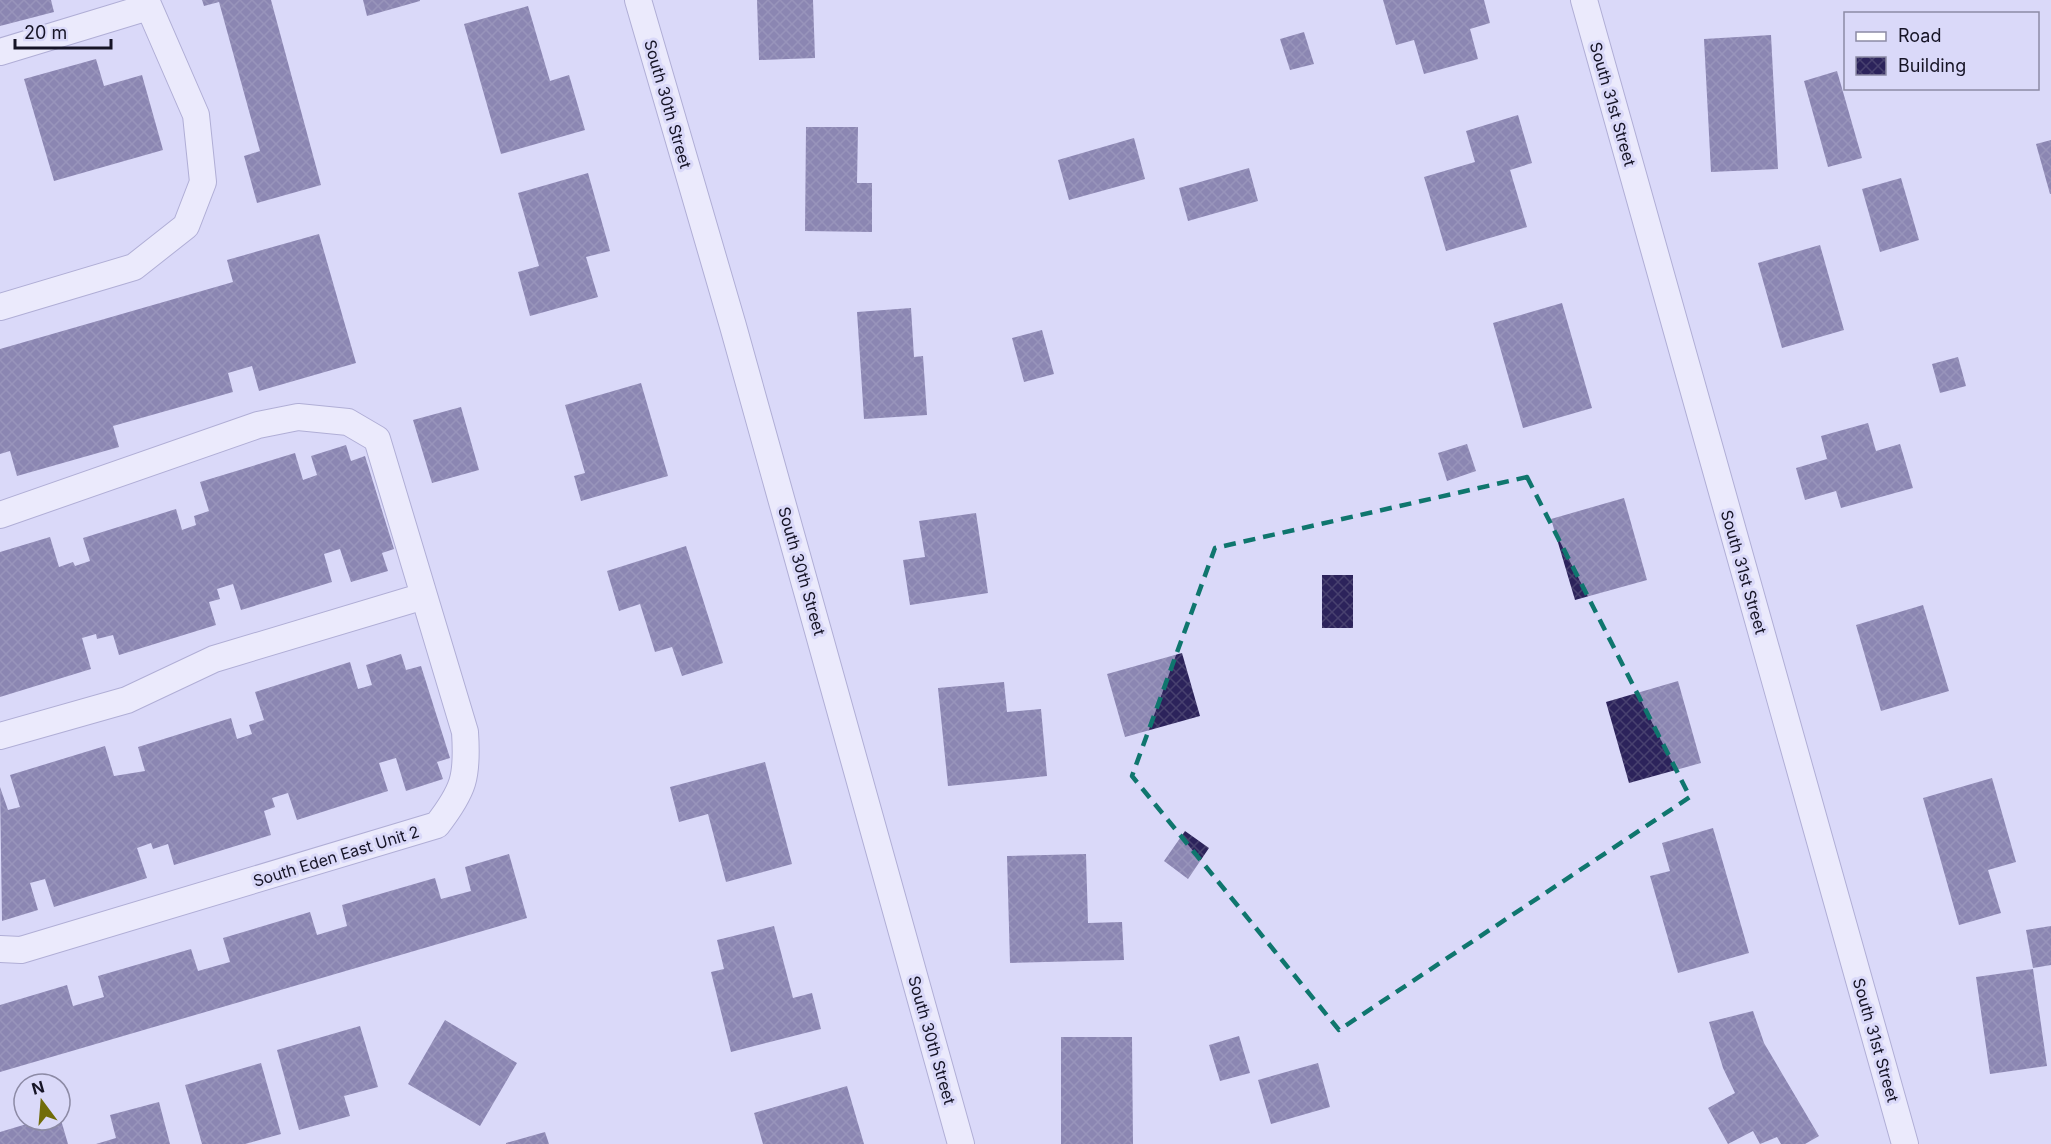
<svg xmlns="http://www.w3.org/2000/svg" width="2051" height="1144" viewBox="0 0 2051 1144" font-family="Inter,sans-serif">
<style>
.building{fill:url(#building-cross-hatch)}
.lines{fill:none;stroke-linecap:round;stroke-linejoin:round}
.street-casing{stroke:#7d7bab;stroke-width:28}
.street{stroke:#fff;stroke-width:26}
.marked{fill:none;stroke:#0f766e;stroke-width:4.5;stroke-dasharray:12 8;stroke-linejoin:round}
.labels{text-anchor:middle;stroke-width:6;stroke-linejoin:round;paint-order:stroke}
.street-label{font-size:16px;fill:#161426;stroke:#dad9f9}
</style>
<defs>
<pattern id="building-cross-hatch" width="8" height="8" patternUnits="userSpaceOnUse" patternTransform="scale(1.5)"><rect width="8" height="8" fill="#2c235b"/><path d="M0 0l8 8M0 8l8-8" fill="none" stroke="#48416f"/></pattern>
</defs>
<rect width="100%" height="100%" fill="#dad9f9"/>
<path class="building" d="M0,0H51L54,12L0,26Z
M202,0H271L321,185L257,203L244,156L260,151L219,2L204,6Z
M363,0H420V1L367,16Z
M757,0H813L815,58L759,60Z
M1383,0H1484L1490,23L1470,29L1478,59L1424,74L1414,40L1396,45Z
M528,6L550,81L569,75L585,130L501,154L464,24Z
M1304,32L1314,64L1290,70L1280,39Z
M1771,35L1778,169L1711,172L1704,39Z
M96,59L104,86L142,75L163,150L54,181L24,79Z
M1837,71L1862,158L1828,167L1804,81Z
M1518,115L1532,163L1510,170L1527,227L1446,251L1424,177L1475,162L1466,131Z
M806,127H858L857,183H872V232L805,231Z
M1134,138L1145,179L1069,200L1058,160Z
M2051,140V194H2050L2036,144Z
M1249,168L1258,201L1188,221L1179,188Z
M588,173L610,251L586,257L598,297L530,316L518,272L539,266L518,193Z
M1901,178L1919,240L1880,252L1862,189Z
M319,234L356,363L259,391L252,366L228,373L233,392L113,426L119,447L17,476L10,451L0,454V349L233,282L227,260Z
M1820,245L1844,330L1782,348L1758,263Z
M1562,303L1592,408L1523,428L1493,323Z
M911,308L914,357L923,356L927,415L864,419L857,312Z
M1042,330L1054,374L1024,382L1012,338Z
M1958,357L1966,386L1940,393L1932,364Z
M641,383L668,476L581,501L574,476L585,473L565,405Z
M461,407L479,470L432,483L413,420Z
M1868,423L1876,451L1900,444L1913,488L1841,508L1836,491L1805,500L1796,468L1827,459L1821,436Z
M1467,444L1476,471L1447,481L1438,453Z
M346,445L351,461L365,456L394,549L382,553L388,571L351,582L340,549L324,554L332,582L241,610L233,584L217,589L220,599L209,602L216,625L119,655L113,635L97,639L96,634L82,638L91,669L0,697V552L50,537L59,567L73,562L75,566L90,561L83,538L176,509L182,530L196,525L194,516L209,511L200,482L295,453L303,480L317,475L311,456Z
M1624,498L1647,580L1575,600L1551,519Z
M976,513L988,593L910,605L903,560L925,557L919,521Z
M686,546L723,663L682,676L672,647L655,652L640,604L619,611L607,571Z
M1322,575H1353V628H1322Z
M1923,605L1949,691L1881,711L1856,625Z
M1182,653L1200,716L1125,737L1107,674Z
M401,654L406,670L421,666L450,758L437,762L443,779L406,791L396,758L379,763L388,791L297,820L288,793L272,798L275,807L264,811L271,835L174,865L168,844L153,849L151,843L137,848L147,878L54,907L45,879L30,883L38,910L2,921L0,787L8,810L20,807L10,775L105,746L114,776L145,771L138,747L231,718L237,739L252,734L249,725L264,720L255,692L350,662L358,689L372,685L366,665Z
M1678,681L1701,763L1629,783L1606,702Z
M1004,682L1007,712L1041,709L1047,776L948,786L938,688Z
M765,762L792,864L726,882L708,814L679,822L670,787Z
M1992,778L2016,862L1988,870L2001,913L1959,925L1923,798Z
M1713,828L1749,953L1678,973L1650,876L1670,871L1662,843Z
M1185,831L1209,848L1188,879L1164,861Z
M509,854L527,918L0,1072V1005L67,985L73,1006L104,997L98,976L191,949L198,971L230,962L223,938L310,912L317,935L347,926L342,905L435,878L441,899L471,891L465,867Z
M1086,854L1088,923L1122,922L1124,960L1010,963L1007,856Z
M774,926L793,998L812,993L821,1029L731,1052L711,972L724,969L717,940Z
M2051,926V965L2033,968L2026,930Z
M2033,969L2047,1066L1990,1074L1976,977Z
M1753,1011L1764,1043L1819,1136L1805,1144H1781L1777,1137L1760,1144L1753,1131L1728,1144L1708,1108L1735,1093L1723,1068L1709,1022Z
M445,1020L517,1063L480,1126L408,1084Z
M360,1026L378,1087L344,1096L350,1116L299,1130L277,1050Z
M1239,1036L1250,1073L1220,1081L1209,1045Z
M1061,1037H1132L1133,1144H1061Z
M261,1063L281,1134L245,1144H202L185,1085Z
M1318,1063L1330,1107L1271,1124L1258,1080Z
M847,1086L864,1144H763L754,1113Z
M159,1102L170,1144H96L116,1138L110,1115Z
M40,1120H61L68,1144H0V1132Z
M545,1132L549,1144H506V1143Z"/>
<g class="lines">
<defs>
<path id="street" d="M638,0L733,326L961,1144
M1584,0L1905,1144
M0,52L148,7
M0,307L134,267L186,226L203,182L196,115L146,0
M0,515L258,425L298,417L348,422L377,439L465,732C468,777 464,790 437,825L21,950L0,949
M0,736L127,700L214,659L424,596"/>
</defs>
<use href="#street" class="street-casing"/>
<use href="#street" class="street"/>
</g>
<path d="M0 0H2051V1144H0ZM1527,477L1690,797L1339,1030L1132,776L1215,548Z" fill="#dad9f9" fill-opacity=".55" fill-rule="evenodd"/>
<path class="marked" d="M1527,477L1690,797L1339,1030L1132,776L1215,548Z"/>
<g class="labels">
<g class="street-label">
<text transform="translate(668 104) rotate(74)" y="6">South 30th Street</text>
<text transform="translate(1613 104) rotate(74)" y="6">South 31st Street</text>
<text transform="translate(802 571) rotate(74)" y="6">South 30th Street</text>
<text transform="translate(1744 572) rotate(74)" y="6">South 31st Street</text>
<text transform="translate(336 856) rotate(-17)" y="6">South Eden East Unit 2</text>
<text transform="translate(932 1040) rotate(74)" y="6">South 30th Street</text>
<text transform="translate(1876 1040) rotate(74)" y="6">South 31st Street</text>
</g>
</g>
<rect x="1844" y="12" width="195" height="78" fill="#dad9f9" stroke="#8c8aa5" stroke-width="1.5"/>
<rect x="1856" y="32" width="30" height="9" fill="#ffffff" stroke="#8c8aa5" stroke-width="1.5"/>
<text x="1898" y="42" font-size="18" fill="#161426">Road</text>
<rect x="1856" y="57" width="30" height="18" fill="url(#building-cross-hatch)" stroke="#8c8aa5" stroke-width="1.5"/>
<text x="1898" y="72" font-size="18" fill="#161426">Building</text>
<g transform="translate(42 1102) rotate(344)"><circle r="28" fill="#dad9f9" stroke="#8c8aa5" stroke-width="1.5"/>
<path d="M0-4.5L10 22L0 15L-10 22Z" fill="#716c09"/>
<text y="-9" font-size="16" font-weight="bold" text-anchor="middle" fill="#161426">N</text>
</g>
<path d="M15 39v9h96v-9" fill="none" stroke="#161426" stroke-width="3"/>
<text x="24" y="39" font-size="18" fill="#161426" stroke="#dad9f9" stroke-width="4.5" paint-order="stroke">20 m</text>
</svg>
